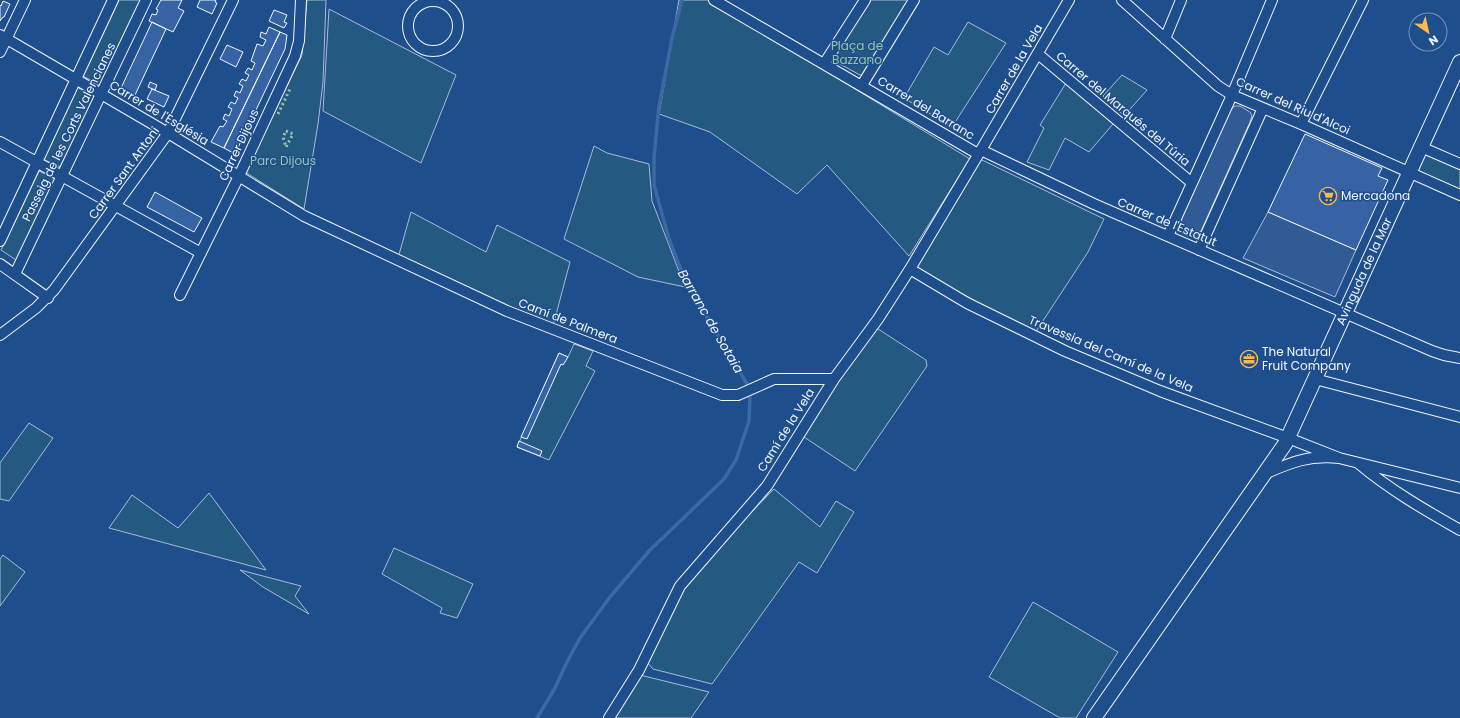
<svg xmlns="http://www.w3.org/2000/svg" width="1460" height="718" viewBox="0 0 1460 718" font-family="Poppins,sans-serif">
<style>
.green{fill:#245a82;stroke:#a8bbd7}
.parking{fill:#305b95;stroke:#a8bbd7}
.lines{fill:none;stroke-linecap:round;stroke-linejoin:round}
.stream{stroke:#3b69a3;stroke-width:3.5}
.building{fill:#3563a3;stroke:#f2f6ff}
.street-casing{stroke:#f2f6ff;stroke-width:12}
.secondary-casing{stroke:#f2f6ff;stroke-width:16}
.street{stroke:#1f4e8c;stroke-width:10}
.secondary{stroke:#1f4e8c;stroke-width:14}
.hedge{stroke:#97c8a6;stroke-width:3;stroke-dasharray:2 3;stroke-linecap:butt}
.labels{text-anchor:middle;stroke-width:3;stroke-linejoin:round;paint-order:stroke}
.park-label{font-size:12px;fill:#97c8a6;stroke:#1f4e8c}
.street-label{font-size:12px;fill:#f2f6ff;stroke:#1f4e8c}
.poi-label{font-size:12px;fill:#f2f6ff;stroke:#1f4e8c;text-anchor:start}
.water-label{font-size:13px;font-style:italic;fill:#f2f6ff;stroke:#1f4e8c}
</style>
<rect width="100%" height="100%" fill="#1f4e8c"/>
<path class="green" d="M119,0H141L100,85L83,76Z
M307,0H326L323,82L318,124L304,209L245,172L302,55Z
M679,0H709L970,159L909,256L827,165L797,194L710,132L659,114Z
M870,0H909L863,74L860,75L838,63L836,61L835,56Z
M329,9L456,75L421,163L323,111Z
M968,22L1006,43L952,127L904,98L934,47L948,55Z
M1122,75L1147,90L1124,116L1103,96Z
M1066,83L1113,124L1089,152L1065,138L1049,170L1027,162L1044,128L1040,125Z
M77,87L95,97L60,167L43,159Z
M594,146L607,153L649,164L652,201L685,287L638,277L564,239Z
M1424,154H1428L1460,168V189L1419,171L1418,167Z
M980,159L1104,219L1088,252L1035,333L916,269Z
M39,171L55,179L17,259L16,260L1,250Z
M411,212L486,252L497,225L570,262L553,326L398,258Z
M875,327L926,360L927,366L855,471L801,435Z
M574,344L593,351L586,366L595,371L549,460L517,447L559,353L568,357Z
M29,423L53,438L9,501L0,499V463Z
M774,489L820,527L836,501L854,512L817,573L799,562L712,684L653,669L647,662L679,593L702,563Z
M209,493L266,570L109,528L132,495L178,528Z
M394,548L473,584L457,618L440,613L442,608L382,574Z
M3,555L25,572L0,606V559Z
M240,570L301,586L295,596L309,614L263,587Z
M1033,602L1118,652L1076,718H1060L989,677Z
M640,675L709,692L691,718H614Z"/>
<path class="parking" d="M1235,106H1240L1250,112L1252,116L1250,122L1201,231L1194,236L1186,235L1181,233L1180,230L1179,222L1231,109Z
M1268,212L1356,250L1335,297L1243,258Z"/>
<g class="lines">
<path class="stream" d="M682,0L672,38L659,106L654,158V185L669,239L685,280L747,384
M537,718L555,688L567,662L580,638L610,597L649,551L724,479L736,460L749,421L750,395"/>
</g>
<path class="building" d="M161,0H182L178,8L184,11L173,32L149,21L152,14L156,15L158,10L156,9Z
M200,0H216L215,2L217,3L212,14L197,7Z
M3,1L10,4L4,17H3L0,21V5L1,6Z
M274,10L287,15L284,22L287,23L284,28L269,21Z
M152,22L166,29L135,95L121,88Z
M269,27L280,32L224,148L211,142L220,126L223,127L227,121L223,119L225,114L229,116L232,109L228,107L231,102L235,104L238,98L234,96L236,91L240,93L243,86L239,84L242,79L246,81L249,75L245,73L248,68L252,70L255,63L251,61L257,44L263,46L266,40L260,37L261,32L266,34Z
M280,32L287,35L285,49L235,154L224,148Z
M227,45L243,52L236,67L220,59Z
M150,82L157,85L155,90L148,87Z
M152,89L169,96L164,107L147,99Z
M1305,134L1382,168L1378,176L1388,180L1356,250L1268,212Z
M155,192L202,218L194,232L147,207Z
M559,353L568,357L563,365L561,364L527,439L521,437Z
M519,441L542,451L540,456L517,447Z"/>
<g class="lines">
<defs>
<path id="street" d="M714,0L978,154
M1122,0L1218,86L1232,95L1301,124L1460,195
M408 26a25 25 0 1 1 50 0a25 25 0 1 1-50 0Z
M0,35L168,133L304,216L507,311L722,395H738L774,379H834
M1165,39L1181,0
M0,52L25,0
M1038,54L1192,183
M824,64L865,0
M862,85L914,0
M1301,124L1363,0
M0,142L201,253
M1421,147L1460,164
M981,150L1094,204L1432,351L1444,355L1460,358
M1168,236L1232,95L1272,0
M0,241L113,0
M1199,250L1263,108
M0,264L48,298
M910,269L967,303L1065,351L1160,391L1288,438L1339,458C1308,455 1292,462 1264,474
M15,274L146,0
M180,295L239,176L295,56L299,41L301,0
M0,335L36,308L54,290L168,133L233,0
M1315,379L1460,417
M1339,458L1460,488
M1358,463C1390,490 1425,510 1460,530
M609,718L639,670L680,586L767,486L834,379L878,319L910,269L981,150L1069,0"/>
<g id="secondary">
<path id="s1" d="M1094,718L1285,444L1460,62"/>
</g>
</defs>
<use href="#street" class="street-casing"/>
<use href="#secondary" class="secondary-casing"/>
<use href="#street" class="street"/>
<use href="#secondary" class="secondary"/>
<path class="hedge" d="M278,114L290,89
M286,131L293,134L286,147L283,137Z"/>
</g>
<defs>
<symbol id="supermarket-ring" viewBox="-11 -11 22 22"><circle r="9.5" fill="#1f4e8c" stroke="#ffb74d" stroke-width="1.5"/><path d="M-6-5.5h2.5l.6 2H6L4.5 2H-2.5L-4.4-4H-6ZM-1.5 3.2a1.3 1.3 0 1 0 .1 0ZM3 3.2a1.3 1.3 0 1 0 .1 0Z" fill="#ffb74d"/></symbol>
<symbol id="office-ring" viewBox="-11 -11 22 22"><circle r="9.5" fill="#1f4e8c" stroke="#ffb74d" stroke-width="1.5"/><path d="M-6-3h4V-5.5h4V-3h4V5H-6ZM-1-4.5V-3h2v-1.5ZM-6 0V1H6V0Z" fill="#ffb74d"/></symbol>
</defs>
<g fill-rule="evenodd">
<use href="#supermarket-ring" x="1318" y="186" width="20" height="20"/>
<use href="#office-ring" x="1239" y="349" width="20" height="20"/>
</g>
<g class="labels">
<g class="park-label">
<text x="857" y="50">Plaça de<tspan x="857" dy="14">Bazzano</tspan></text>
<text x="283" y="165">Parc Dijous</text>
</g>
<g class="street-label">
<text transform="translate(1014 69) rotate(-60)" y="4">Carrer de la Vela</text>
<text transform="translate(1293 106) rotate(24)" y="4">Carrer del Riu d'Alcoi</text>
<text transform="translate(926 108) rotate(31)" y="4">Carrer del Barranc</text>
<text transform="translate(1123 109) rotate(40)" y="4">Carrer del Marqués del Túria</text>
<text transform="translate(159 113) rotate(31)" y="4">Carrer de l'Església</text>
<text transform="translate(69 132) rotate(-64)" y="4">Passeig de les Corts Valencianes</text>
<text transform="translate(239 145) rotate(-65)" y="4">Carrer Dijous</text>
<text transform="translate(124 173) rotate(-54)" y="4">Carrer Sant Antoni</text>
<text transform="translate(1167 222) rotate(23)" y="4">Carrer de l'Estatut</text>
<text dy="4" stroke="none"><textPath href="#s1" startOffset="524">Avinguda de la Mar</textPath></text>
<text transform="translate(568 321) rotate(21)" y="4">Camí de Palmera</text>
<text transform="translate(1111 354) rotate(23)" y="4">Travessia del Camí de la Vela</text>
<text transform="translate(786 430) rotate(-58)" y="4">Camí de la Vela</text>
</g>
<g class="poi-label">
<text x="1341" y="200">Mercadona</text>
<text x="1262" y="356">The Natural<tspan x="1262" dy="14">Fruit Company</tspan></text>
</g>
<g class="water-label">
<text transform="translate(711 321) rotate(60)" y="5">Barranc de Sotaia</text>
</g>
</g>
<g transform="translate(1428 32) rotate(146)"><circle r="19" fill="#1f4e8c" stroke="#7391ba"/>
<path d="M0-3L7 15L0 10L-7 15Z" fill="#ffb74d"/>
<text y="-6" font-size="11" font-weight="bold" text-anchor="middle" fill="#f2f6ff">N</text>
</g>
</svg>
